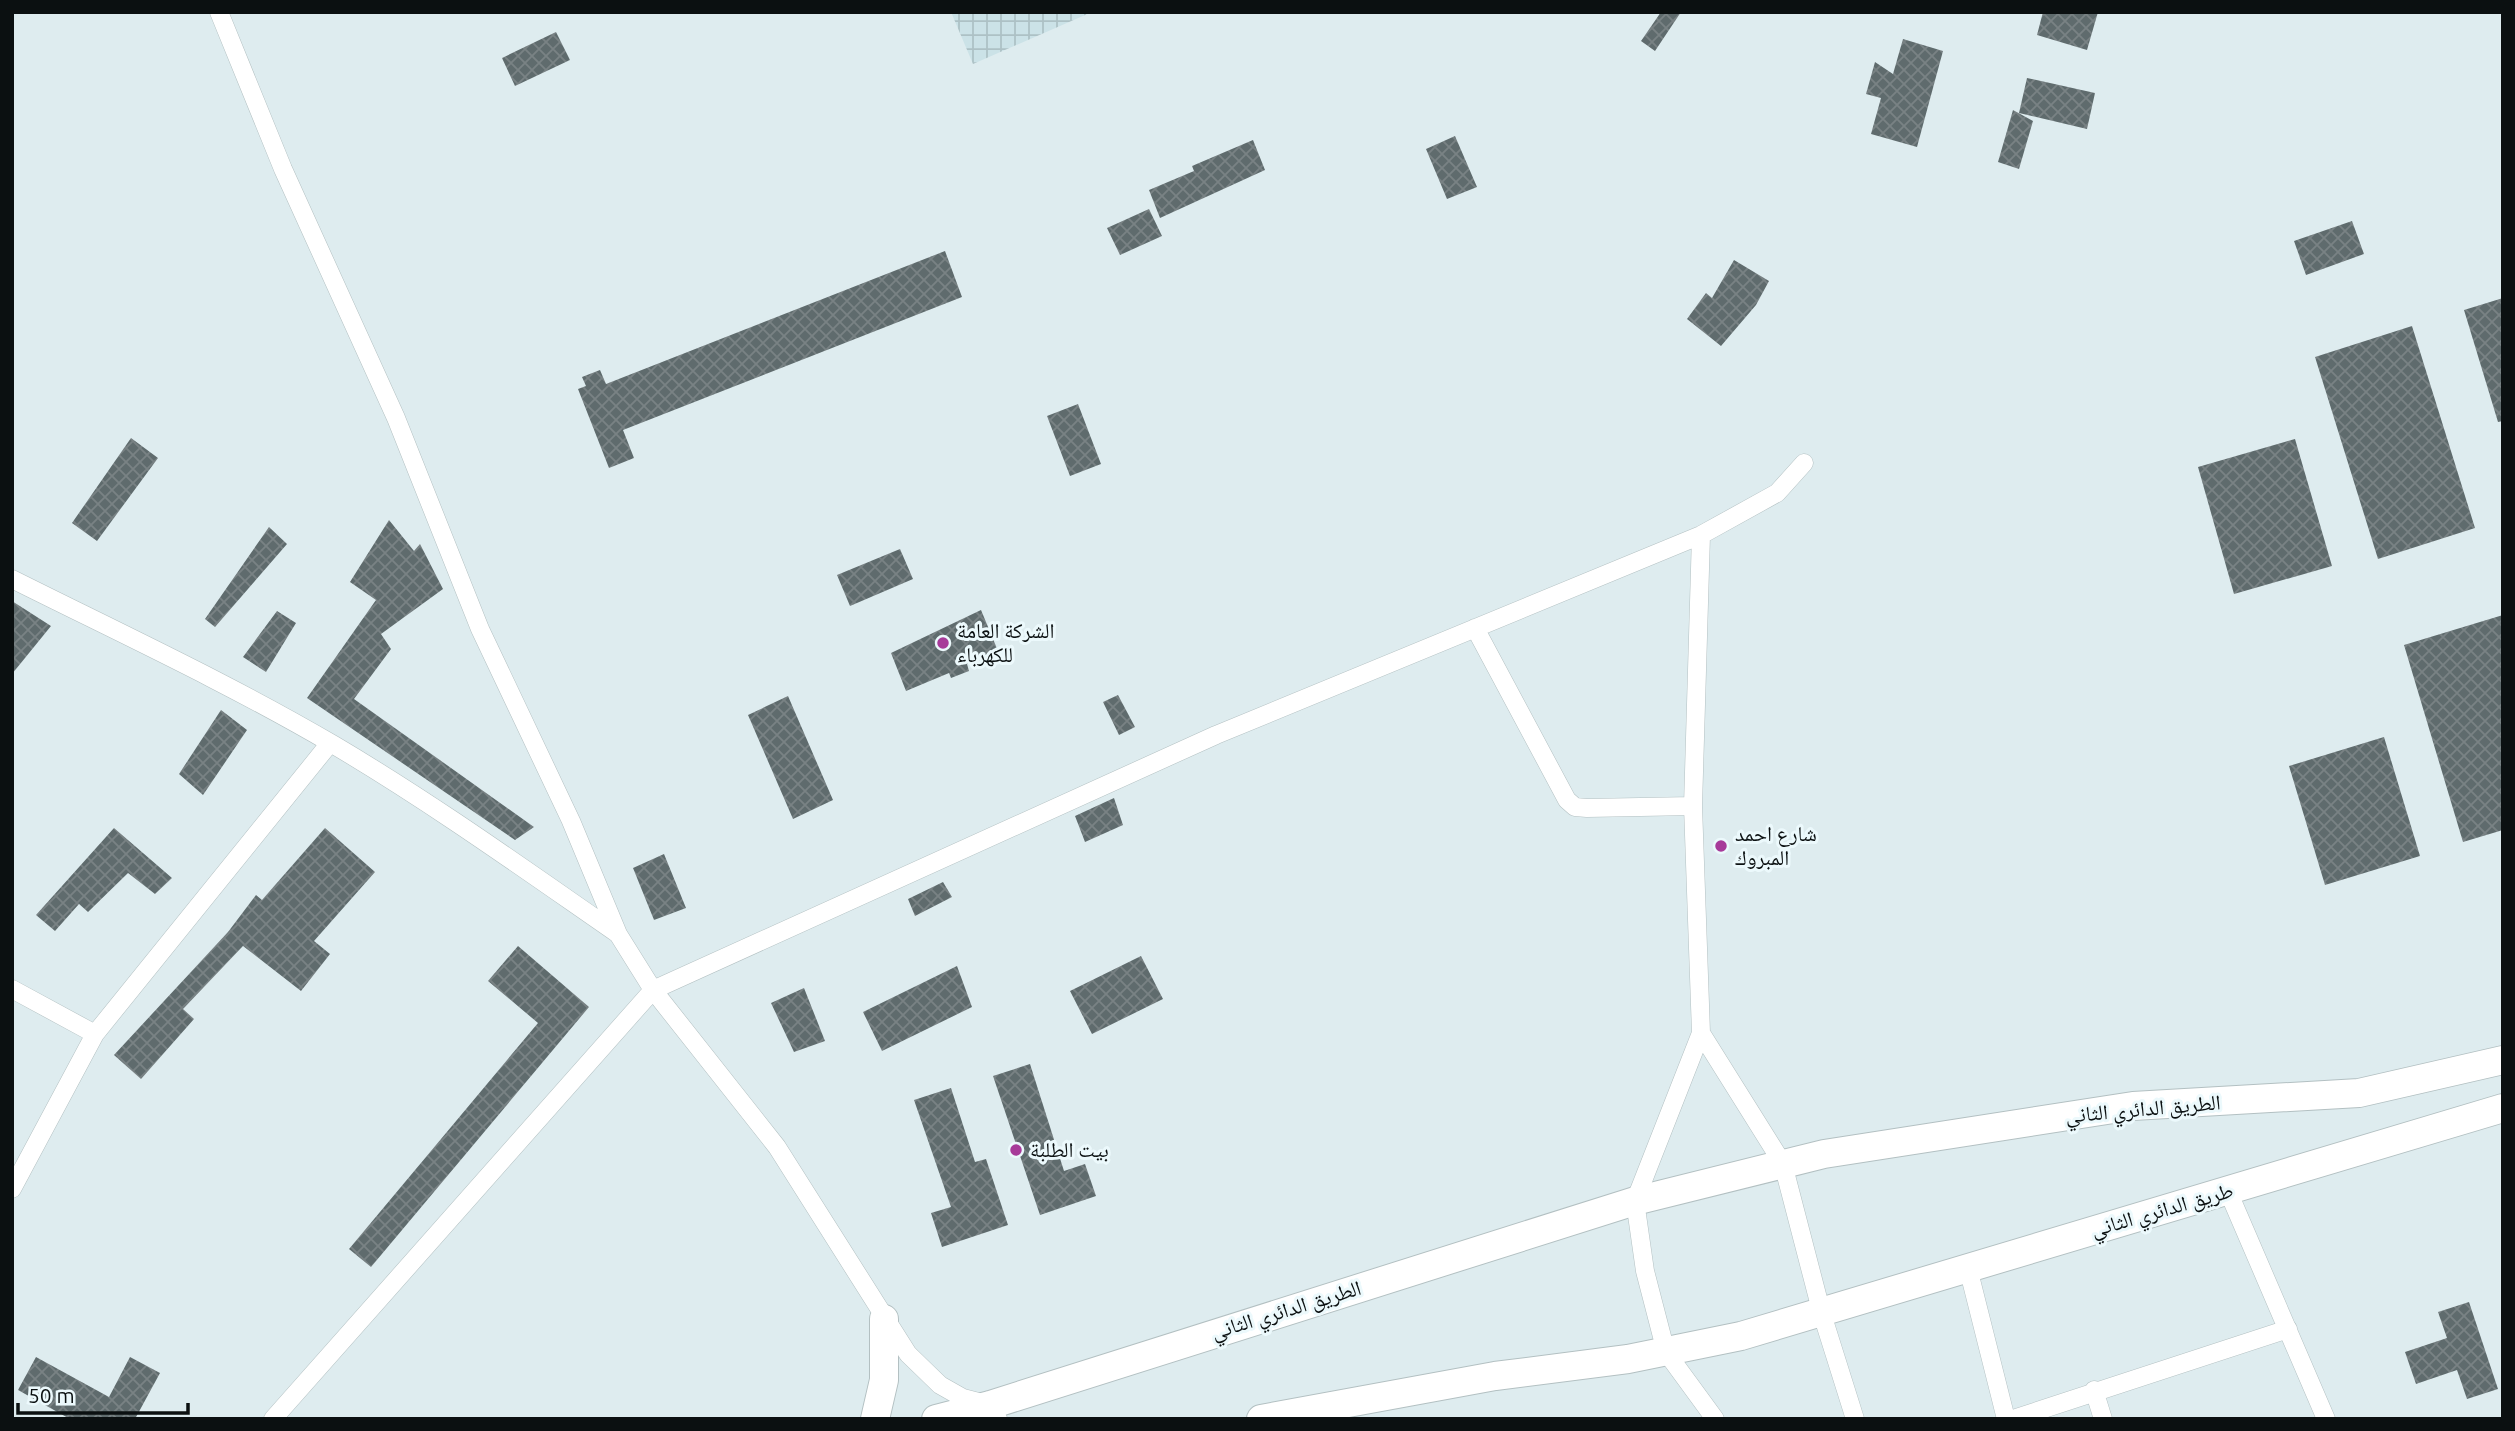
<svg xmlns="http://www.w3.org/2000/svg" width="2515" height="1431" viewBox="0 0 2515 1431" font-family="Ubuntu,'Noto Naskh Arabic',sans-serif">
<style>
.industrial{fill:url(#industrial-grid)}
.building{fill:url(#building-cross-hatch)}
.lines{fill:none;stroke-linecap:round;stroke-linejoin:round}
.minor-casing{stroke:#b3c0c2;stroke-width:19}
.primary-casing{stroke:#b3c0c2;stroke-width:30}
.minor{stroke:#fff;stroke-width:18}
.primary{stroke:#fff;stroke-width:28}
.poi-dot{fill:#a73a99;stroke:#ecf9fc;stroke-width:2.5}
.labels{text-anchor:middle;stroke-width:6;stroke-linejoin:round;paint-order:stroke}
.poi-label{font-size:21px;fill:#0b1011;stroke:#ecf9fc;text-anchor:start}
.street-label{font-size:21px;fill:#0b1011;stroke:#ecf9fc}
</style>
<defs>
<pattern id="industrial-grid" width="8" height="8" patternUnits="userSpaceOnUse" patternTransform="scale(1.75)"><rect width="8" height="8" fill="#cbe2e7"/><path d="M0 4h8M4 0v8" fill="none" stroke="#adc1c5"/></pattern>
<pattern id="building-cross-hatch" width="8" height="8" patternUnits="userSpaceOnUse" patternTransform="scale(1.75)"><rect width="8" height="8" fill="#5f6b6d"/><path d="M0 0l8 8M0 8l8-8" fill="none" stroke="#798284"/></pattern>
</defs>
<rect width="100%" height="100%" fill="#deecef"/>
<path class="industrial" d="M951,12H1092L973,64Z"/>
<path class="building" d="M1661,12H1681L1655,51L1641,41Z
M2043,12H2098L2087,50L2037,35Z
M556,32L570,60L515,86L502,58Z
M1903,39L1943,51L1917,147L1871,134L1881,98L1866,94L1875,62L1893,74Z
M2027,78L2095,93L2087,129L2019,113Z
M2013,110L2033,121L2019,169L1998,162Z
M1455,136L1477,187L1447,199L1426,149Z
M1253,140L1265,170L1160,218L1149,190L1194,171L1192,166Z
M1149,209L1162,236L1120,255L1107,228Z
M2352,221L2364,254L2306,275L2294,241Z
M945,251L962,297L623,430L634,458L609,468L578,389L586,386L582,377L600,370L606,384Z
M1734,260L1769,281L1756,305L1721,346L1687,319L1706,293L1712,298Z
M2503,298V421L2498,422L2464,310Z
M2412,326L2475,528L2378,559L2315,357Z
M1078,404L1101,464L1070,476L1047,416Z
M131,438L158,458L97,541L72,523Z
M2295,439L2332,566L2234,594L2198,467Z
M389,520L414,551L420,544L443,589L381,634L391,649L354,699L534,827L515,840L307,698L376,600L350,582Z
M269,527L287,544L215,627L205,619Z
M900,549L913,579L850,606L837,575Z
M12,601L51,626L12,674Z
M981,610L998,651L967,664L969,671L951,678L949,673L906,691L891,653Z
M277,611L296,623L266,672L243,657Z
M2503,615V830L2463,842L2404,645Z
M1118,695L1135,727L1119,735L1103,702Z
M788,696L833,800L793,819L748,715Z
M221,710L247,730L203,795L179,774Z
M2384,737L2420,856L2325,885L2289,766Z
M1114,798L1123,825L1085,842L1075,816Z
M114,828L172,878L155,894L128,873L88,912L79,904L55,931L36,915Z
M325,828L375,872L314,941L330,954L301,991L243,946L183,1009L194,1019L141,1079L114,1055L228,932L256,895L262,900Z
M664,854L686,908L654,920L633,868Z
M943,882L952,897L915,916L908,899Z
M518,946L589,1007L371,1267L349,1249L538,1023L488,981Z
M1141,956L1163,999L1092,1034L1070,991Z
M957,966L972,1007L882,1051L863,1012Z
M804,988L825,1041L794,1052L771,1003Z
M1030,1064L1064,1171L1085,1164L1096,1196L1040,1215L993,1076Z
M951,1088L975,1162L986,1159L1008,1225L942,1247L931,1213L951,1207L914,1100Z
M2469,1302L2498,1389L2467,1399L2457,1370L2416,1384L2405,1352L2447,1338L2438,1312Z
M36,1357L109,1397L130,1357L160,1373L135,1419H70L18,1390Z"/>
<g class="lines">
<defs>
<path id="minor" d="M219,12L283,169L396,418L480,629L571,821L618,934L653,990L777,1147L908,1354L940,1385L963,1398L990,1405L998,1419
M1701,535L1693,806L1701,1033L1635,1201L1645,1271L1666,1352L1715,1419
M12,579C120,633 230,684 334,745C432,803 524,869 618,934
M1475,628L1567,800L1575,807L1587,808L1693,806
M12,989L95,1034L330,743
M1701,1033L1783,1164L1822,1314L1855,1419
M12,1189L95,1034
M2228,1191L2326,1419
M1968,1268L2006,1419
M2094,1390L2103,1419
M273,1419L653,990L1216,735L1701,535L1777,493L1804,463
M2013,1419L2288,1329"/>
<path id="primary" d="M875,1419L884,1380V1319
M936,1419L990,1405L1635,1201L1824,1154L2133,1106L2359,1093L2503,1060
M1261,1419L1495,1376L1628,1359L1741,1336L2503,1108"/>
</defs>
<use href="#minor" class="minor-casing"/>
<use href="#primary" class="primary-casing"/>
<use href="#minor" class="minor"/>
<use href="#primary" class="primary"/>
</g>
<g class="poi-dot">
<circle cx="943" cy="643" r="7"/>
<circle cx="1721" cy="846" r="7"/>
<circle cx="1016" cy="1150" r="7"/>
</g>
<g class="labels">
<g class="poi-label">
<text x="957" y="638">الشركة العامة<tspan x="957" dy="24">للكهرباء</tspan></text>
<text x="1735" y="841">شارع احمد<tspan x="1735" dy="24">المبروك</tspan></text>
<text x="1030" y="1157">بيت الطلبة</text>
</g>
<g class="street-label">
<text transform="translate(2143 1109) rotate(-5)" y="7">الطريق الدائري الثاني</text>
<text transform="translate(2162 1210) rotate(-16)" y="7">طريق الدائري الثاني</text>
<text transform="translate(1286 1310) rotate(-17)" y="7">الطريق الدائري الثاني</text>
</g>
</g>
<rect width="2515" height="1431" fill="none" stroke="#0b1011" stroke-width="28"/>
<path d="M18 1403v10h170v-10" fill="none" stroke="#0b1011" stroke-width="3.5"/>
<text x="28" y="1403" font-size="21" fill="#0b1011" stroke="#ecf9fc" stroke-width="5" paint-order="stroke">50 m</text>
</svg>
